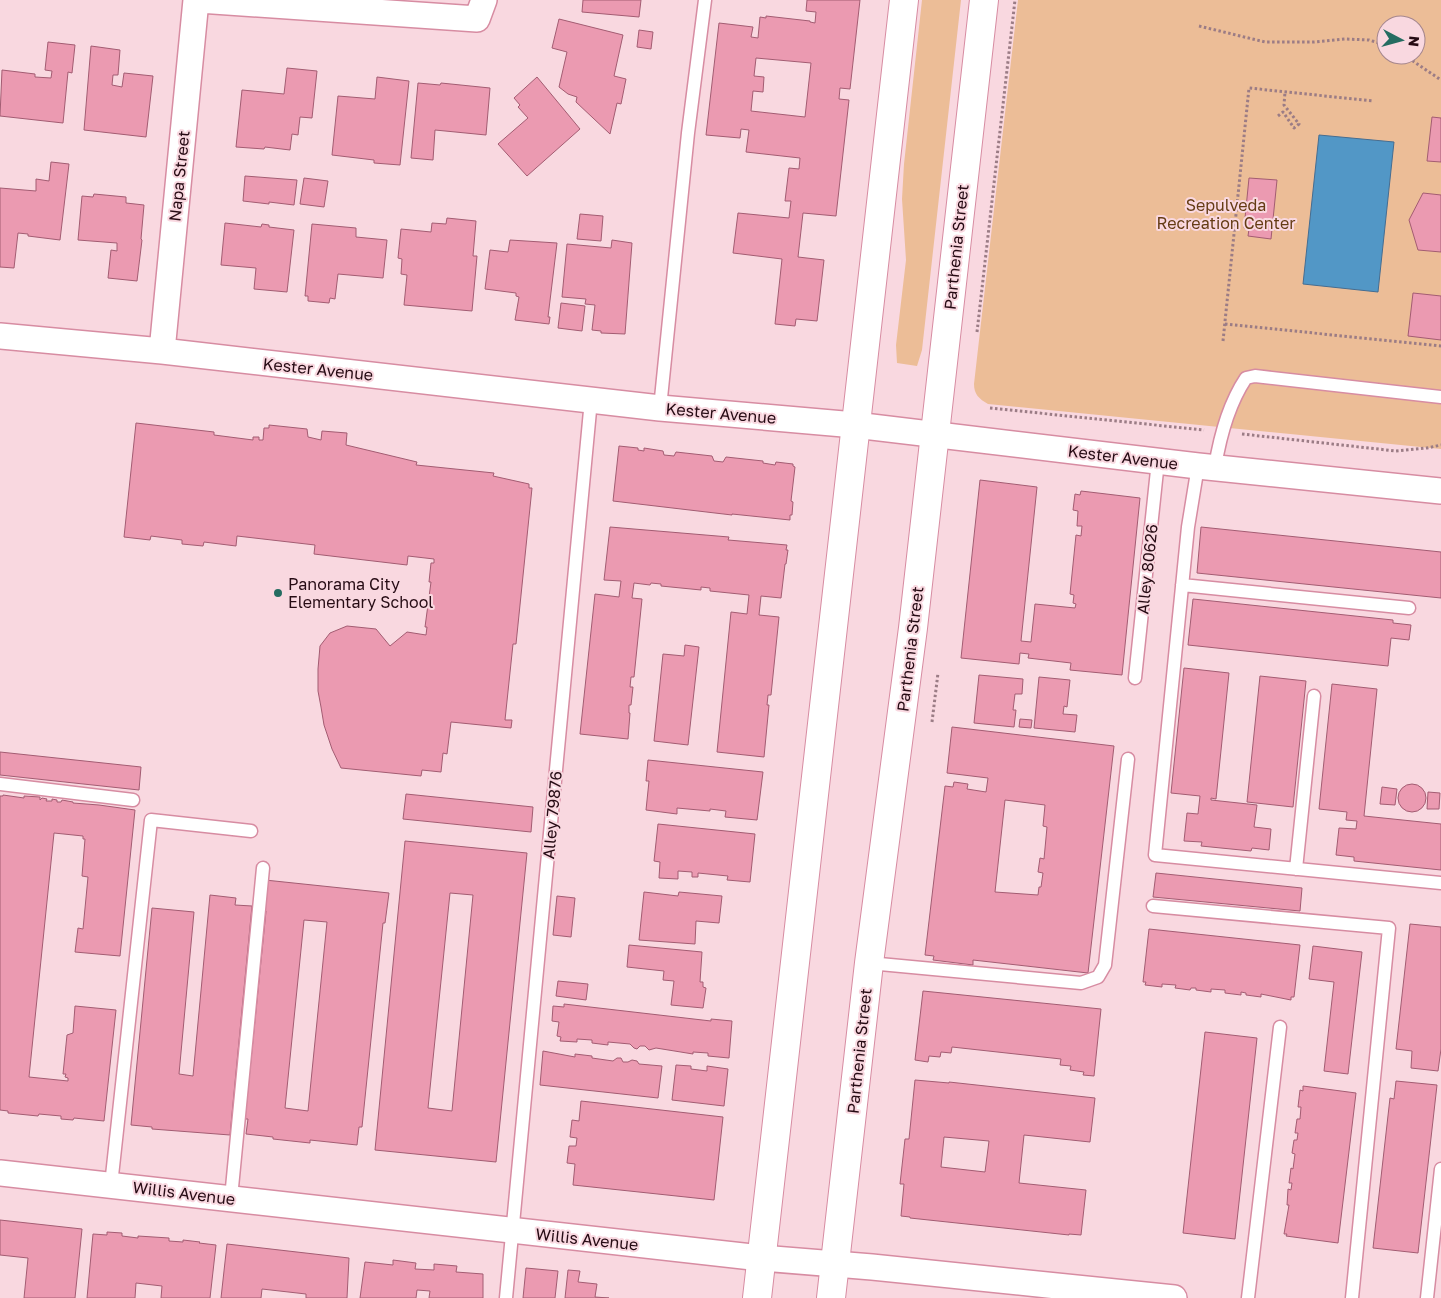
<svg xmlns="http://www.w3.org/2000/svg" width="1441" height="1298" viewBox="0 0 1441 1298" font-family="'Golos Text',sans-serif">
<style>
.green{fill:#ecbd97;fill-rule:evenodd}
.water{fill:#5297c6;stroke:#456d91}
.building{fill:#eb9ab1;stroke:#a35c72;fill-rule:evenodd}
.lines{fill:none;stroke-linecap:round;stroke-linejoin:round}
.service-casing{stroke:#d78ca2;stroke-width:15}
.minor-casing{stroke:#d78ca2;stroke-width:28}
.secondary-casing{stroke:#d78ca2;stroke-width:30}
.path{stroke:#9b7c85;stroke-width:3;stroke-dasharray:2.5 2.5;stroke-linecap:butt}
.service{stroke:#fff;stroke-width:12}
.minor{stroke:#fff;stroke-width:25}
.secondary{stroke:#fff;stroke-width:28}
.poi-dot{fill:#256c61;stroke:#f9d8e0;stroke-width:2}
.labels{text-anchor:middle;stroke-width:4;stroke-linejoin:round;paint-order:stroke}
.street-label{font-size:16px;fill:#260b14;stroke:#f9d8e0}
.park-label{font-size:16px;fill:#643b13;stroke:#f9d8e0}
.poi-label{font-size:16px;fill:#260b14;stroke:#f9d8e0;text-anchor:start}
</style>
<rect width="100%" height="100%" fill="#f9d8e0"/>
<path class="green" d="M922,0H961L922,350L917,366L897,363L896,345L906,260L902,199L904,164Z
M1018,0H1441V449L988,404C979,399 974,394 974,384ZM1386,25H1416V55H1386Z"/>
<path class="water" d="M1319,135L1394,142L1378,292L1303,284Z"/>
<path class="building" d="M583,0H641L639,17L582,12Z
M807,0H860L850,89L840,88L839,99L849,100L836,216L803,213L798,257L824,260L817,321L796,319L795,326L775,324L782,259L733,253L738,213L789,218L791,201H785L789,168L799,169L800,158L746,152L749,130L741,129L740,138L706,135L719,23L753,27L751,37L758,38L760,17L766,18V16L810,21V22L815,23L816,12L806,11ZM756,58L811,63L805,117L751,111L753,91L763,92L764,77L754,76Z
M559,19L623,35L614,76L626,79L621,104L617,103L610,134L576,102L577,97L568,94L559,87L567,52L552,48Z
M639,30L653,32L651,49L637,47Z
M48,42L75,45L72,73L68,72L63,123L0,116L2,70L35,74V77L51,78L52,71L45,70Z
M91,46L120,50L118,75H113L112,85L122,87L124,73L153,76L146,137L84,130Z
M287,68L317,71L312,118L300,117L298,135L292,134L290,150L265,147L264,149L236,147L242,90L284,94Z
M377,77L409,81L400,165L374,163V160L332,155L338,96L375,99Z
M537,77L580,129L527,176L498,144L528,118L518,107L520,105L514,98Z
M418,83L440,85L441,83L490,88L486,135L435,130L433,160L411,158Z
M1432,117L1441,118V162L1427,161Z
M51,162L69,164L60,240L28,236V234L18,233L14,268L0,267V188L36,191V179L49,181Z
M245,176L297,180L294,205L269,202V204L243,201Z
M304,178L328,181L324,207L300,204Z
M1249,178L1277,180L1271,239L1248,236L1249,229L1244,228Z
M1423,193L1441,195V252L1418,250L1409,220Z
M94,194L126,197V203L144,205L141,239L142,240L137,281L108,278L111,250L117,251V243L78,240L82,196L93,197Z
M580,214L603,216L601,241L577,239Z
M447,218L476,221L473,256H477L472,311L404,305L407,275L401,274L402,259L398,258L401,229L431,232L432,223L446,224Z
M225,223L261,227L262,224L269,225V227L294,230L287,292L254,289L256,268L221,265Z
M312,224L356,228V237L387,240L383,278L338,274L335,299L330,298L329,303L308,301V296H305Z
M510,240L557,243L548,317H550L549,324L515,320L519,297L516,296V293L485,289L490,250L508,252Z
M612,240L632,243L625,334L601,333V331L592,330L595,305L585,304L586,299L562,297L567,244L611,248Z
M1413,293L1441,296V340L1408,336Z
M561,303L585,306L582,331L558,328Z
M136,423L214,432V435L253,440V437H259V440H263L264,428H269V425L307,429L308,437L321,440L322,431L347,433L346,445L417,462L416,465L494,473L493,476L529,484V488H532L516,644H513L505,720H512L511,728L451,722L447,754L443,753L441,772L422,770L421,776L341,768L332,749L324,725L321,707L318,691V669L320,646L330,633L347,626L376,629L390,646L407,632L426,635L427,627H425L431,582H429L431,563H434V559L408,556L407,565L314,554L315,545L237,536L236,546L204,542L203,546L182,544V540L151,536L150,540L124,537Z
M619,446L638,448V450L644,451V448L663,451L664,455L674,456L676,452L712,456L714,461L723,462L726,457L763,461V463L775,465L776,462L793,464V466L795,467L791,501L793,502L792,515H790V520L732,514V515L613,501Z
M980,480L1037,487L1021,641L1031,642L1035,604L1075,608L1076,604L1073,603L1074,595L1070,594L1076,535L1081,536L1082,526H1077L1078,511L1073,510L1075,494L1080,495L1081,491L1140,498L1122,675L1070,670L1071,663L1028,658L1029,654L1020,653L1019,664L961,658Z
M610,527L729,537L728,540L787,545L786,550H788L786,564H785L781,598L761,596L759,615L779,617L771,695H768L767,705H769L764,757L717,752L731,612L747,614L749,595L710,591V588L701,587V590L661,586V584L651,583L650,585L634,583L632,598L642,599L634,677H631L630,687H633L631,705H629V713H630L628,739L580,734L595,594L619,597L621,581L604,580Z
M1201,527L1441,552V598L1197,573Z
M1193,599L1393,620V623L1411,625L1409,640L1391,638L1388,666L1188,645Z
M685,645L699,647L688,745L654,741L663,654L684,656Z
M1184,668L1229,673L1216,799L1211,798V800L1257,805L1254,827L1271,829L1269,850L1252,848L1251,851L1201,846L1202,842L1184,841L1187,813L1198,814L1200,796L1171,793Z
M979,675L1023,679L1022,694H1015L1013,710H1016L1014,727L974,723Z
M1260,676L1306,681L1293,807L1247,802Z
M1039,677L1070,680L1067,707L1064,706L1063,714L1077,715L1075,732L1034,728Z
M1332,684L1377,689L1364,816L1441,824V870L1354,861V857L1336,855L1339,828L1356,829L1357,821L1346,820L1347,812L1319,809Z
M1020,719L1032,720L1031,728L1019,727Z
M952,727L1114,746L1088,973L973,960V965L933,960L934,956L925,955L945,786L953,787L954,782L968,784L967,789L986,792L988,778L947,773ZM1005,800L1045,805L1043,826L1047,827L1044,859L1040,858L1038,872L1043,873L1041,887H1039L1038,895L995,892Z
M0,752L141,767L139,790L0,775Z
M648,760L763,772L757,820L725,817L726,811L710,809V811L677,808V814L646,810L649,781H646Z
M1398 798a14 14 0 1 1 28 0a14 14 0 1 1-28 0Z
M1382,787L1397,789L1395,805L1380,804Z
M1428,792L1440,793L1439,809H1427Z
M406,794L533,807L531,832L403,819Z
M3,795L24,798V796L40,797V800L42,798L47,799L46,801H52V799L57,800V802H61L62,800L73,802V803L99,805L135,810L120,956L75,952L78,928L83,929L88,877L82,876L85,839H83V836L54,833L29,1077L68,1081V1078L65,1077L66,1074H63L67,1035L73,1033L75,1006L116,1010L104,1121L74,1118L73,1120L61,1119V1116L39,1114L38,1116L8,1113V1111L0,1110V796H3Z
M658,824L755,834L750,882L727,880L728,876L698,873V877H692V872L678,871V879L659,878L660,862L654,861Z
M405,841L527,853L496,1162L375,1150ZM450,893L473,895L452,1111L428,1108Z
M1156,873L1302,888L1300,911L1153,897Z
M265,880L389,893L385,923H383L362,1127H359L357,1145L310,1140V1143L273,1139V1137L246,1134L248,1119H245L266,911L261,910ZM304,920L327,922L308,1111L285,1108Z
M644,892L678,896L679,892L722,896L719,923L696,921L695,944L639,940Z
M210,895L236,898L235,905L252,906L230,1135L152,1129V1127L131,1125L152,908L194,912L179,1074L193,1076Z
M557,896L575,898L571,937L553,935Z
M1410,924L1441,927V1049L1438,1071L1411,1068L1412,1051L1396,1049Z
M1149,929L1300,945L1294,997H1291V1000L1261,994V997L1246,995V993L1241,992V995L1225,993V990L1211,989V992L1196,990V988H1191L1190,990L1175,988L1176,985L1162,984V987L1145,985L1146,982H1143Z
M629,945L702,952L700,982H703V987L706,988L703,1008L671,1005L674,981L663,980L664,971L627,967Z
M1313,946L1362,952L1348,1074L1324,1071L1334,982L1309,979Z
M558,981L588,984L586,1000L556,996Z
M923,991L1101,1009L1094,1076L1083,1075L1084,1072L1070,1070L1071,1066L1060,1065L1061,1059L952,1047L951,1053L941,1052L940,1057L929,1056L928,1062L915,1060Z
M564,1004L711,1021V1019L732,1021L729,1058L708,1056V1053L693,1052V1054L656,1048L649,1050L645,1046H640L637,1049L634,1048L630,1044L608,1042V1045L592,1043V1040L577,1039V1042L560,1041L561,1037L557,1036L559,1022L552,1021L553,1006L564,1007Z
M1205,1032L1257,1038L1235,1239L1183,1233Z
M543,1051L575,1057V1054L592,1056V1058L613,1061L617,1058H621L623,1062H628L632,1060L637,1061L639,1064L662,1066L658,1098L540,1085Z
M676,1065L691,1066V1069L707,1071V1066L728,1069L724,1106L672,1100Z
M915,1080L949,1083V1082L1095,1098L1090,1142L1024,1135L1019,1183L1086,1190L1081,1235L1069,1234V1235L910,1218V1217L901,1216L904,1184H900L905,1139H909ZM944,1137L989,1141L985,1172L941,1167Z
M1396,1081L1437,1085L1418,1253L1373,1248L1390,1098L1394,1099Z
M1303,1086L1356,1093L1338,1243L1286,1236L1287,1234H1284L1289,1205H1287L1288,1189L1291,1190L1292,1183H1289L1291,1168L1293,1169L1295,1154L1292,1153L1294,1140H1297L1298,1133H1295L1297,1119H1300L1301,1107H1298L1300,1090L1303,1091Z
M581,1101L723,1117L714,1200L573,1185L575,1164L567,1163L569,1146H576L577,1138L570,1137L572,1120L579,1121Z
M0,1220L82,1229L75,1298H24L28,1258L0,1255Z
M107,1232L122,1233V1236L138,1238V1236L169,1238V1241L183,1242V1240L200,1242L199,1243L216,1245L210,1298H161L162,1286L136,1283L135,1298H87L93,1234L107,1235Z
M227,1244L349,1258L347,1298H306V1294L262,1289L261,1298H221Z
M393,1260L416,1263L415,1269L434,1270V1264L457,1266L456,1272L483,1274V1298H429L430,1291L417,1290L416,1298H360L365,1262L393,1265Z
M526,1268L558,1271L555,1298H523Z
M568,1270L580,1271L578,1282L597,1284L595,1297L609,1298H565Z"/>
<g class="lines">
<defs>
<path id="service" d="M660,408L688,133L705,0
M1198,466L1188,527L1155,855L1441,883
M1215,467C1220,436 1228,405 1246,378L1255,376L1441,397
M1182,585L1409,608
M1135,678L1158,461
M0,784L133,800
M1296,869L1314,696
M1153,906L1389,928L1352,1298
M869,963L1081,983L1098,977L1105,965L1128,759
M111,1185L151,820L251,831
M231,1198L263,868
M506,1298L591,400
M1248,1298L1280,1027
M1427,1298L1441,1169"/>
<path id="minor" d="M199,0L477,19L484,0
M0,336L162,351L660,408L855,425L1198,466L1441,491
M162,351L196,0
M0,1173L761,1258L872,1267L1174,1298"/>
<path id="secondary" d="M757,1298L904,0
M831,1298L869,963L913,628L984,0"/>
</defs>
<use href="#service" class="service-casing"/>
<use href="#minor" class="minor-casing"/>
<use href="#secondary" class="secondary-casing"/>
<path class="path" d="M1199,26L1265,42H1314L1345,39L1369,40L1386,45
M1404,55L1441,80
M1278,116L1283,112L1294,128L1299,124L1284,105L1285,92
M1225,324L1441,346
M977,332L1015,0
M1223,341L1249,88L1373,101
M990,408L1204,430
M1242,434L1396,451L1427,448L1441,445
M932,722L938,673"/>
<use href="#service" class="service"/>
<use href="#minor" class="minor"/>
<use href="#secondary" class="secondary"/>
</g>
<circle class="poi-dot" cx="278" cy="593" r="5"/>
<g class="labels">
<g class="street-label">
<text transform="translate(179 176) rotate(-84)" y="6">Napa Street</text>
<text transform="translate(956 247) rotate(-84)" y="6">Parthenia Street</text>
<text transform="translate(318 369) rotate(6)" y="6">Kester Avenue</text>
<text transform="translate(721 413) rotate(5)" y="6">Kester Avenue</text>
<text transform="translate(1123 457) rotate(7)" y="6">Kester Avenue</text>
<text transform="translate(1147 569) rotate(-84)" y="6">Alley 80626</text>
<text transform="translate(910 649) rotate(-83)" y="6">Parthenia Street</text>
<text transform="translate(552 815) rotate(-85)" y="6">Alley 79876</text>
<text transform="translate(859 1051) rotate(-84)" y="6">Parthenia Street</text>
<text transform="translate(184 1193) rotate(7)" y="6">Willis Avenue</text>
<text transform="translate(587 1239) rotate(6)" y="6">Willis Avenue</text>
</g>
<g class="park-label">
<text x="1226" y="211">Sepulveda<tspan x="1226" dy="18">Recreation Center</tspan></text>
</g>
<g class="poi-label">
<text x="288" y="590">Panorama City<tspan x="288" dy="18">Elementary School</tspan></text>
</g>
</g>
<g transform="translate(1401 40) rotate(96)"><circle r="24" fill="#f9d8e0" stroke="#a5868e"/>
<path d="M0-4L9 19L0 12L-9 19Z" fill="#256c61"/>
<text y="-8" font-size="14" font-weight="bold" text-anchor="middle" fill="#260b14">N</text>
</g>
</svg>
